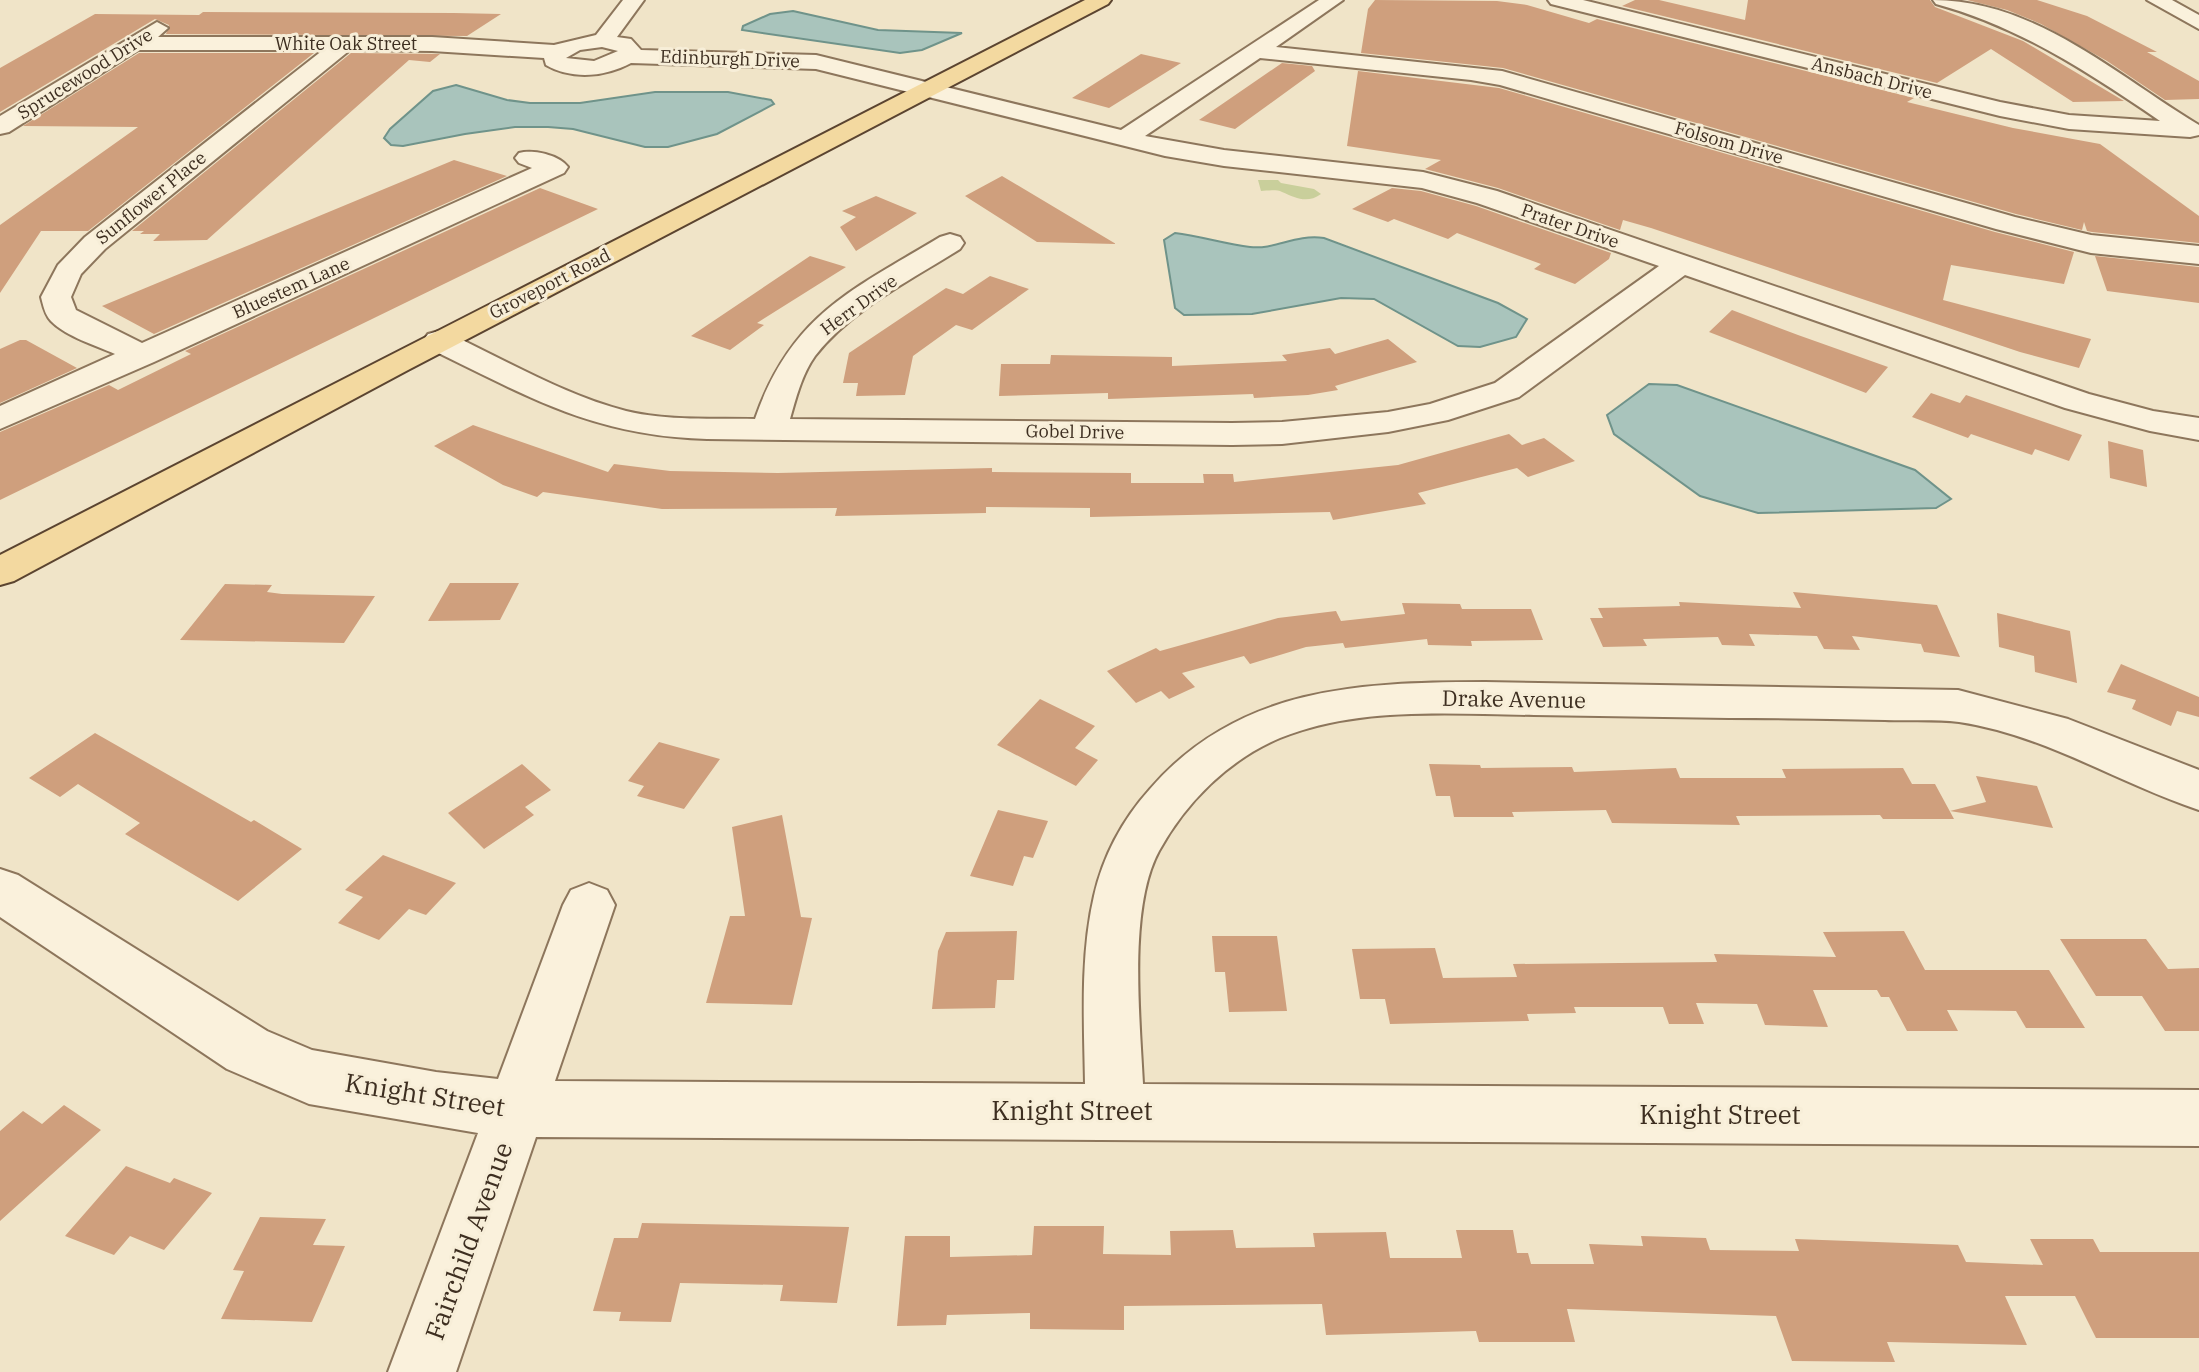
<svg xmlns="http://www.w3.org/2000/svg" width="2199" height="1372" viewBox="0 0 2199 1372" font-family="'IBM Plex Serif',serif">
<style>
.green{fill:#c9cf9b}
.water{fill:#a9c4bc;stroke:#6f938a;stroke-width:2}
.building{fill:#cf9f7d}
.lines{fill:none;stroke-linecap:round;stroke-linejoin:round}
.minor-casing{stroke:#8d765c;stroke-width:4}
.major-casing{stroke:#5b4430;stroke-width:4}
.minor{fill:#faf1dc;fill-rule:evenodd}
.major{fill:#f3d9a0;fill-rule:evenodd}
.labels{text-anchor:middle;stroke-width:6;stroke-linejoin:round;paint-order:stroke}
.far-street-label{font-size:18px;fill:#3d2e20;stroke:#f7eed8}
.street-label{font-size:22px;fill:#3d2e20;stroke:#f7eed8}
.near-street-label{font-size:26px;fill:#3d2e20;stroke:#f7eed8}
</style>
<rect width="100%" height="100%" fill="#f0e4c8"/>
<path class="green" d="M1258,180H1278L1281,183L1314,189L1321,194C1307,204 1296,198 1282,192C1276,189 1267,191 1261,191Z"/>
<path class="water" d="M793,11L878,30L962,33L922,50L900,53L742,30L743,26L770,14Z
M456,85L507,100L530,103H580L655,92H728L771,100L774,104L717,134L668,147H645L573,129L548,127H515L465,134L403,146L391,145L384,138L390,129L433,91Z
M1175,233C1200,236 1225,244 1250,247C1276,250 1294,234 1324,238L1498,303L1527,319L1516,337L1480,347L1458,346L1374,299L1341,298L1252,314L1184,315L1175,308L1164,240Z
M1649,384L1677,385L1915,470L1951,499L1936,508L1758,513L1700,496L1614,434L1607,415Z"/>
<path class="building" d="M1375,0L1497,1L1527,5L1589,23L1597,19L1914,98L1907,102L2013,128L2100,144L2199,216V243L2092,232L2087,231L2084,222L2082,230L2016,214L1503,68L1361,53L1368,9Z
M1635,0H1659L1745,20L1748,0H1930L1935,7L2023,41L2124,101L2073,102L1991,49L1937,83L1622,6Z
M1967,0H2037L2087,16L2157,52H2147L2199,81V99L2165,100L2107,61L2041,24L2007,10Z
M203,12L454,13L501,14L467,36L166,34L169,25L155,19L0,112V68L95,14L199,15Z
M139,53H314L88,231H41L0,293V225L138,127L23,126Z
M351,53L440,54L430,62L409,60L207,240L153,241L160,234H140L144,231H132Z
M1141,54L1181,63L1109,108L1072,98Z
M1282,63L1312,66L1315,71L1235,129L1199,120Z
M1358,71L1499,88L1995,232L2074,252L2064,284L1951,265L1943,300L2091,339L2079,368L2020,352L1651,228L1623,220L1620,230L1498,188L1425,169L1441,160L1347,146Z
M454,160L507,176L154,334L102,306Z
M1002,176L1116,244L1037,242L965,196Z
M540,188L598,209L0,500V432L109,385L118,390L191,354L185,351Z
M1392,188L1421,191L1476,206L1611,253L1609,259L1575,284L1534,269L1541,264L1457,233L1448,239L1394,219L1388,222L1352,209Z
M876,196L917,213L856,251L840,227L856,217L842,211Z
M810,256L846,267L757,323L764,325L730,350L691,336Z
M2095,256L2199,267V303L2107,291Z
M990,276L1029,289L972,330L956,325L913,356L905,395L856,396L858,383H843L849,353L946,288L963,294Z
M1732,310L1798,335L1888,367L1866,393L1709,332Z
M1388,339L1417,362L1335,386L1338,390L1308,395L1254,398L1253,394L1108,399V393L999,396L1001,364H1050L1051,355L1172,357V366L1287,361L1282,355L1330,348L1335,354Z
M20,340H26L77,368L0,403V349Z
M1931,393L1960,403L1966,395L2082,435L2069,461L2035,449L2032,455L1971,434L1968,438L1912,417Z
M473,425L608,472L614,464L670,471L778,473L992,468V472L1131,473V483H1204L1203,474H1233L1234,482L1398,465L1509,434L1522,445L1544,438L1575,461L1528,477L1517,468L1418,493L1426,504L1333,520L1330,512L1090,517V508L986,507V513L835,516L837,508L662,509L543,492L537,497L503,485L434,446Z
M2108,441L2143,450L2147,487L2110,478Z
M450,583H519L500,620L428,621Z
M225,584L272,585L267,592L282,594L375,596L344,643L180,640Z
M1793,592L1937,605L1960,657L1924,652L1921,644L1852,636L1860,650L1824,649L1817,636L1749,634L1755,646L1722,645L1718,637L1643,639L1647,646L1603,647L1590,618H1603L1598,608L1680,606L1679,602L1801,608Z
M1402,603L1460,604L1462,609H1531L1543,640L1471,641L1472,646L1428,645L1427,639L1345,648L1343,643L1306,647L1250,664L1244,656L1182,673L1195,687L1169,699L1161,691L1136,703L1107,671L1156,648L1160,651L1278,618L1336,611L1341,621L1405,614Z
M1997,613L2070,631L2077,683L2035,672L2034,656L1999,647Z
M2121,664L2199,697V717L2177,711L2171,726L2132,709L2136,700L2107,692Z
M1040,699L1095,726L1075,748L1098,760L1076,786L997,745Z
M95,733L251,822L254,820L302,849L238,901L125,834L140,823L78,784L60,797L29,778Z
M659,742L720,759L684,809L637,796L644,786L628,781Z
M522,764L551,790L525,807L534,815L484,849L448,813Z
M1429,764L1480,765L1481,768L1572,767L1574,772L1676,768L1680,778H1786L1782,769L1903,768L1912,784H1935L1954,819H1883L1880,815L1736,816L1740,825L1612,823L1606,810L1512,812L1514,817H1454L1450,796H1436Z
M1976,776L2037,786L2053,828L1950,811L1986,802Z
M998,810L1048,821L1033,858L1024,856L1013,886L970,876Z
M782,815L801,917L812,918L792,1005L706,1003L730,916H745L732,827Z
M383,855L456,883L426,915L409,909L379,940L338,923L363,897L345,890Z
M1017,931L1014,980H997L995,1008L932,1009L938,951L946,932Z
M1904,931L1925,970H2049L2085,1028H2026L2016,1011L1947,1010L1958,1031H1907L1889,997H1881L1877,990H1813L1828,1027L1765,1025L1757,1004L1696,1003L1704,1024H1669L1663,1007H1574L1576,1013L1527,1014L1529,1021L1390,1024L1385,999H1360L1352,949L1435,948L1443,978L1517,977L1513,964L1717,962L1714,954L1836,957L1823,932Z
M1212,936H1277L1287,1011L1229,1012L1225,972H1215Z
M2060,939H2146L2168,969L2199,968V1031H2165L2142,996H2096Z
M64,1105L101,1130L0,1221V1131L23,1111L42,1124Z
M126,1166L170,1183L174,1178L212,1193L164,1250L130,1236L114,1255L65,1236Z
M260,1217L326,1219L313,1245L345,1246L312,1322L221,1319L244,1271L233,1270Z
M642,1223L849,1227L837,1303L780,1301L783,1285L680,1283L671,1322L619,1321L621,1312L593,1311L614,1238H638Z
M1034,1226H1104L1103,1254L1171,1255L1170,1231L1233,1230L1236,1248L1315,1247L1313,1233L1386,1232L1390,1258H1462L1456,1230H1513L1517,1253H1528L1531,1264H1594L1589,1244L1643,1246L1641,1236L1706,1238L1710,1250L1799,1251L1795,1239L1958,1245L1966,1262L2043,1265L2030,1239H2093L2100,1252H2199V1338H2096L2075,1296H2005L2027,1345L1887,1342L1895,1362L1792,1361L1776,1316L1567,1309L1575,1342H1479L1476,1331L1326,1335L1322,1304L1124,1306V1330L1030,1329V1313L947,1315L946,1325L897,1326L905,1236H950V1257L1032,1255Z"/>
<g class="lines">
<defs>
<path id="minor" d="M623,0H644L617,37L631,39L641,50L816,55L1121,130L1319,0H1343L1276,47L1502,71L2015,217L2091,235L2199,246V264L2091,253L1996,229L1500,85L1471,80L1260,58L1145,136L1224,150L1423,172L1497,191L2089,394L2153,411L2199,418V440L2150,431L2065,408L1685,275L1519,397L1448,420L1388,432L1282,444L1232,445L707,439C592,436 528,396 428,348L423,341L428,334L439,331L450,334C507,361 564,395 626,411C667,421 713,418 755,419C791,315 852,290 940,237L950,234L960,237L964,243L960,249C911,280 852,309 815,356C802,374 796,398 790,419L1232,423L1282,422L1388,412L1430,404L1495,383L1659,266L1477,203L1422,188L1224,166L1165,156L816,69L631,63C605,77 572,80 546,65L544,58L432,51L350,50L105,249L81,274L71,297L76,310L142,343L532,168L519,163L515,158L519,153C533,149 559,155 568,167L564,173L154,362L0,429V406L115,354C95,345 67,337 51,321C45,315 43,305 41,297L58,265L85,237L323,50H138L9,132L0,134V116L157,22L168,28L158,37H432L554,45L596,35ZM602,47L618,51L594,61L566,58L580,50Z
M1548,0H1583L2000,102L2069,115L2160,121C2088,72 2020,27 1936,4L1933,0C2035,0 2116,75 2199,125V135L2190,137L2069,129L2000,116L1551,4Z
M2147,0H2172L2199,15V29Z
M1485,682L1958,690L2068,719L2199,770V810C2118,783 2045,735 1959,722C1935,719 1909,721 1885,720C1833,719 1781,718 1729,718C1664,717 1599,716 1534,715C1451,714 1358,706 1280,738C1228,760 1186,802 1159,851C1128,908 1140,1019 1143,1084L2199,1090V1146L536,1137L456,1372H388L478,1133L309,1104L227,1069L0,917V869L18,875L267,1031L312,1050L436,1072L498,1079L563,905L571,890L589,883L607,890L615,905L555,1081L1085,1084C1084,1022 1080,956 1094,896C1103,856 1123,819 1150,789C1238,687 1359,682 1485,682Z"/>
<path id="major" d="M1085,0H1111L1108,4L408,370L14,581L0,585V555Z"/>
</defs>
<use href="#minor" class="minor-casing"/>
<use href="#major" class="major-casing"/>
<use href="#minor" class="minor"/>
<use href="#major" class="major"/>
</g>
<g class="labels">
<g class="far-street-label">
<text x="346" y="50">White Oak Street</text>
<text transform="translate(730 59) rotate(2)" y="6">Edinburgh Drive</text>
<text transform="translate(85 74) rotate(-32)" y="6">Sprucewood Drive</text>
<text transform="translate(1872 78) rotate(14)" y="6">Ansbach Drive</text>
<text transform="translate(1729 143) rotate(16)" y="6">Folsom Drive</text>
<text transform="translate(151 198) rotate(-39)" y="6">Sunflower Place</text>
<text transform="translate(1570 226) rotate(19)" y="6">Prater Drive</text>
<text transform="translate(550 284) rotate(-27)" y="6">Groveport Road</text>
<text transform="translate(291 288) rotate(-24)" y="6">Bluestem Lane</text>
<text transform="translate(859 305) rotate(-36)" y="6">Herr Drive</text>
<text transform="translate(1075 432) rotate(1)" y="6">Gobel Drive</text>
</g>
<g class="street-label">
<text transform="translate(1514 699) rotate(1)" y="8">Drake Avenue</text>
</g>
<g class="near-street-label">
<text transform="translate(425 1095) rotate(9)" y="9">Knight Street</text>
<text x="1072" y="1120">Knight Street</text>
<text x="1720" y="1124">Knight Street</text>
<text transform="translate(469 1241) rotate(-70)" y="9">Fairchild Avenue</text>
</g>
</g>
</svg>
